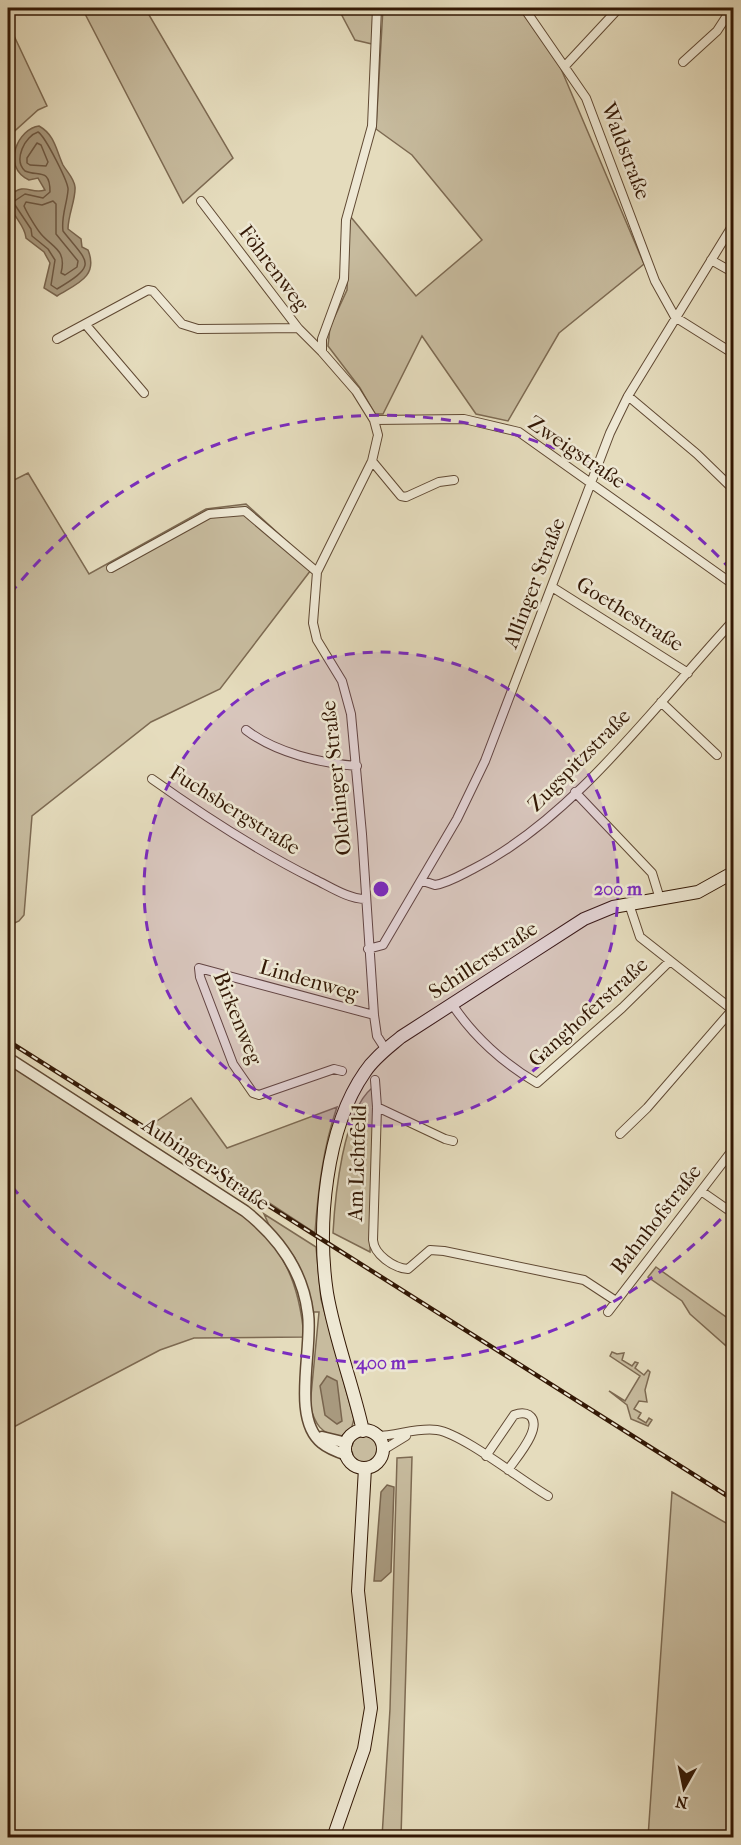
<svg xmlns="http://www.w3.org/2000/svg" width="741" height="1845" viewBox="0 0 741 1845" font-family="'IM FELL French Canon',serif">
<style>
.green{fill:#c7bb9e;stroke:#7d6a52;stroke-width:1.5}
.water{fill:#a8997e;stroke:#79654e;stroke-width:1.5}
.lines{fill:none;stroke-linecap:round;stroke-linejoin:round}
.shore{stroke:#6e5842;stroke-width:1.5}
.minor-casing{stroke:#604933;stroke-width:10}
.tertiary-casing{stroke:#604933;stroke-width:13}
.secondary-casing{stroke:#331805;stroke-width:14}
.minor{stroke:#eee8d4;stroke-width:8}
.tertiary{stroke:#eee8d4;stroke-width:10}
.secondary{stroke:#eee8d4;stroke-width:12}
.rail-casing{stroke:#331805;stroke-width:4.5}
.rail{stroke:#eee8d4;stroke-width:2;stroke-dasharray:7;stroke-linecap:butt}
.ring{fill:none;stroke:#7b2cbf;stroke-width:3;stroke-dasharray:10 8}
.labels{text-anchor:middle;stroke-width:5;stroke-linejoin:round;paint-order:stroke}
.street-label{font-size:21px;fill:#331805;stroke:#eee8d4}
.centre{fill:#7b2cbf;stroke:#eee8d4;stroke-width:3}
.ring-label{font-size:18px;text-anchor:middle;font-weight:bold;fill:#7b2cbf;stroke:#eee8d4;stroke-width:5;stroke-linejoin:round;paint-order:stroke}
</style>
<rect width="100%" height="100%" fill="#e5dcbd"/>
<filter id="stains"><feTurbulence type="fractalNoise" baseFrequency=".00333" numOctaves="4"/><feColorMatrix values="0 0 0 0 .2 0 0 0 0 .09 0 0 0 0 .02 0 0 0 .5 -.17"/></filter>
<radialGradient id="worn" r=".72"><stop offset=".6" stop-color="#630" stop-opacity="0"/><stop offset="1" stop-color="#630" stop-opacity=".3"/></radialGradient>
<path class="green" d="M82,8H145L233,158L183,203Z
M338,8H373L372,44L355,40Z
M383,8H519L559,64L644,264L559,333L508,421L476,414L422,336L383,414H375L360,388L328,346L330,327L347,290L350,216L416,296L482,240L412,155L376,129Z
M8,23L47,106L38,110L8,137Z
M28,473L89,574L206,509L246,504L314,566L220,689L151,722L32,816L24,915L19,921L8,926V483Z
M8,1064L234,1207C281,1243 299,1278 304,1337L194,1338L160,1350L8,1430Z
M372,1088L375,1091L370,1252L333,1233C335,1196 343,1112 372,1088Z
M191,1098L227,1148L337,1107C323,1148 318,1190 315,1233L151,1125Z
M264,1214L316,1247L321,1299L354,1419L351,1430L340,1437C321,1434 315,1424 310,1406L319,1312H313L295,1258L269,1225Z
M656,1267L733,1322V1352L690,1314L682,1301L648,1277Z
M612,1352L617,1354L624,1353L622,1360L632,1366L635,1362L638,1363L635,1368L644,1375L648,1370L650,1372L645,1390L647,1402L639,1401L634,1409L641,1413L638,1418L646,1423L649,1418L652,1420L648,1426L631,1419L627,1405L609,1391L625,1401L640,1376L610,1356Z
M350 1449a14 14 0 1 1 28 0a14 14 0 1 1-28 0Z
M412,1457L401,1837H382L390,1709L397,1458Z
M672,1492L733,1527V1837H648Z"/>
<path class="water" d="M39,126C55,135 56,150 63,165C67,172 74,178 75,187C76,199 68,215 68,229L81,239L82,247L88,250C99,277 76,284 57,296L44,288L50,263L44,252L26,238C25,223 8,214 9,196C26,181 30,195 45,190L38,178L29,180C0,166 19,128 39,126Z
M327,1376L337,1381L342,1421L337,1424L325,1415L320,1386Z
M387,1485L394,1487L391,1572L381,1581H374L381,1492Z"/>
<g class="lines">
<path class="shore" d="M38,132C45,136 69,183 68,190C67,204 61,216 63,231C88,263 99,264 57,289L51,285L55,260L48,249L32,236L31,229L13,202L25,194L43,198L50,192C50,167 38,177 25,171C13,160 25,136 38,132Z
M37,143L41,145L48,162L46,166L30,165L27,163V158Z
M53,201L56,204V234L78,261L77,267L65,275L61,273C67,250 53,248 41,234C36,228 27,213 24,206L26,202L42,205Z"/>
<defs>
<path id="minor" d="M377,8L372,126L346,220L344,279L322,339V352L356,391L374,420L378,435L372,461L317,572L313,623L317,640L342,681L351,714L362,834L374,1015L377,1036L386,1050
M524,8L586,98L655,281L675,317L734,354
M683,62L717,31L732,8
M565,66L619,8
M201,201L298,328L322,352
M711,260L734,273
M86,325L144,393
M57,339L148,290L153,291L182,324L198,329L298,328
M628,396L697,454L734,490
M374,420L464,419L519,432L734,585
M372,461L401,496L406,497L439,482L454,480
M111,568L209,514L245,511L317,572
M552,587L688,673
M661,702L717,755
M246,730C276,753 320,763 357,766
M152,779C204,816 256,850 314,879C329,886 348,899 365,899
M575,792L652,873L660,899
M423,881L435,885C448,883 461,875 473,869C574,818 657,703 734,620
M629,904L640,937L734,1011
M368,949L383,945L457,819L485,761L610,433L628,396L734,223
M452,1004C473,1036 504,1064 537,1083L622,1008L670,961
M342,1071L334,1069L259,1095L253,1093L233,1064L200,977L199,968L374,1015
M375,1080L377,1107L373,1240C374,1254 393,1268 408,1269L430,1250L444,1251L584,1280L616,1301
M377,1107L445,1139L453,1141
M620,1134L647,1108L732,1010
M701,1191L734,1214
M608,1312L734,1148
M377,1436C397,1436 417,1427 437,1430C463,1434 522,1481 548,1496
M383,1450L406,1436
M486,1456L514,1415C519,1413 524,1412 529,1415C545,1426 515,1459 508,1470"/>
<path id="tertiary" d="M8,1058L245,1211C278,1237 303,1271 308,1314C313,1349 291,1419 322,1443C329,1449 338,1452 347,1455
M322,1437L347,1443"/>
<path id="secondary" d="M345 1449a19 19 0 1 1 38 0a19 19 0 1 1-38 0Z
M363,1431C353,1385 335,1340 327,1293C317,1226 325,1129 365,1072C374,1058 388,1048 401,1037L584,919L613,907L698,892L734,872
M333,1838L364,1749L371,1708L358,1591L365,1468"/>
</defs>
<use href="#minor" class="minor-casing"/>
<use href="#tertiary" class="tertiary-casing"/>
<use href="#secondary" class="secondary-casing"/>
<use href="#minor" class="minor"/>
<use href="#tertiary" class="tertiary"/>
<use href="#secondary" class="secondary"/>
<defs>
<path id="rail" d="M8,1041L734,1500"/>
</defs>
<use href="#rail" class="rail-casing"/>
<use href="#rail" class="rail"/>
</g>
<circle cx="381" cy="889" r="237" fill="#7b2cbf" fill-opacity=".12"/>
<g class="ring">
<circle cx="381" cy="889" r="237"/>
<path d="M733 1206A474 474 0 0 1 10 1184M10 594A474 474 0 0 1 733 572"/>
</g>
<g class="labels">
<g class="street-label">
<text transform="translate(626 151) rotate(69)" y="7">Waldstraße</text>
<text transform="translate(274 268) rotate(53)" y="7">Föhrenweg</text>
<text transform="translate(577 452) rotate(34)" y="7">Zweigstraße</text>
<text transform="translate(534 583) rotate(-69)" y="7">Allinger Straße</text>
<text transform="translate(630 614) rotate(32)" y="7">Goethestraße</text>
<text transform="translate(579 760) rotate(-45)" y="7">Zugspitzstraße</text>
<text transform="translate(336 778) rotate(-96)" y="7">Olchinger Straße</text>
<text transform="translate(235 810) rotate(32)" y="7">Fuchsbergstraße</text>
<text transform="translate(483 960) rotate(-33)" y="7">Schillerstraße</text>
<text transform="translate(309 980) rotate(16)" y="7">Lindenweg</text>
<text transform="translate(588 1012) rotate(-42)" y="7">Ganghoferstraße</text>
<text transform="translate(238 1018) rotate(68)" y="7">Birkenweg</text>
<text transform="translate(357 1163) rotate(-88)" y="7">Am Lichtfeld</text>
<text transform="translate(206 1164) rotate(34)" y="7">Aubinger Straße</text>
<text transform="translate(656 1219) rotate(-52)" y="7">Bahnhofstraße</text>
</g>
</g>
<circle cx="381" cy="889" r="9" class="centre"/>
<g class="ring-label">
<text x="618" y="895">200 m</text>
<text x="381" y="1369">400 m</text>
</g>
<rect width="741" height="1845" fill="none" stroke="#e5dcbd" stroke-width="30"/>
<rect x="9" y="9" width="723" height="1827" fill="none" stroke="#331805" stroke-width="3"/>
<rect x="15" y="15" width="711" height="1815" fill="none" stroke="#331805" stroke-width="1.5"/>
<g transform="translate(684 1788) rotate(189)" stroke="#eee8d4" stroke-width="4.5" paint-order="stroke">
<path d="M0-4.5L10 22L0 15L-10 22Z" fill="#331805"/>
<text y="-9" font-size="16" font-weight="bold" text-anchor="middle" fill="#331805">N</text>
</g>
<rect width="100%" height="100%" filter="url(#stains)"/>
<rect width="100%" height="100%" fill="url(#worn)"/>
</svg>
